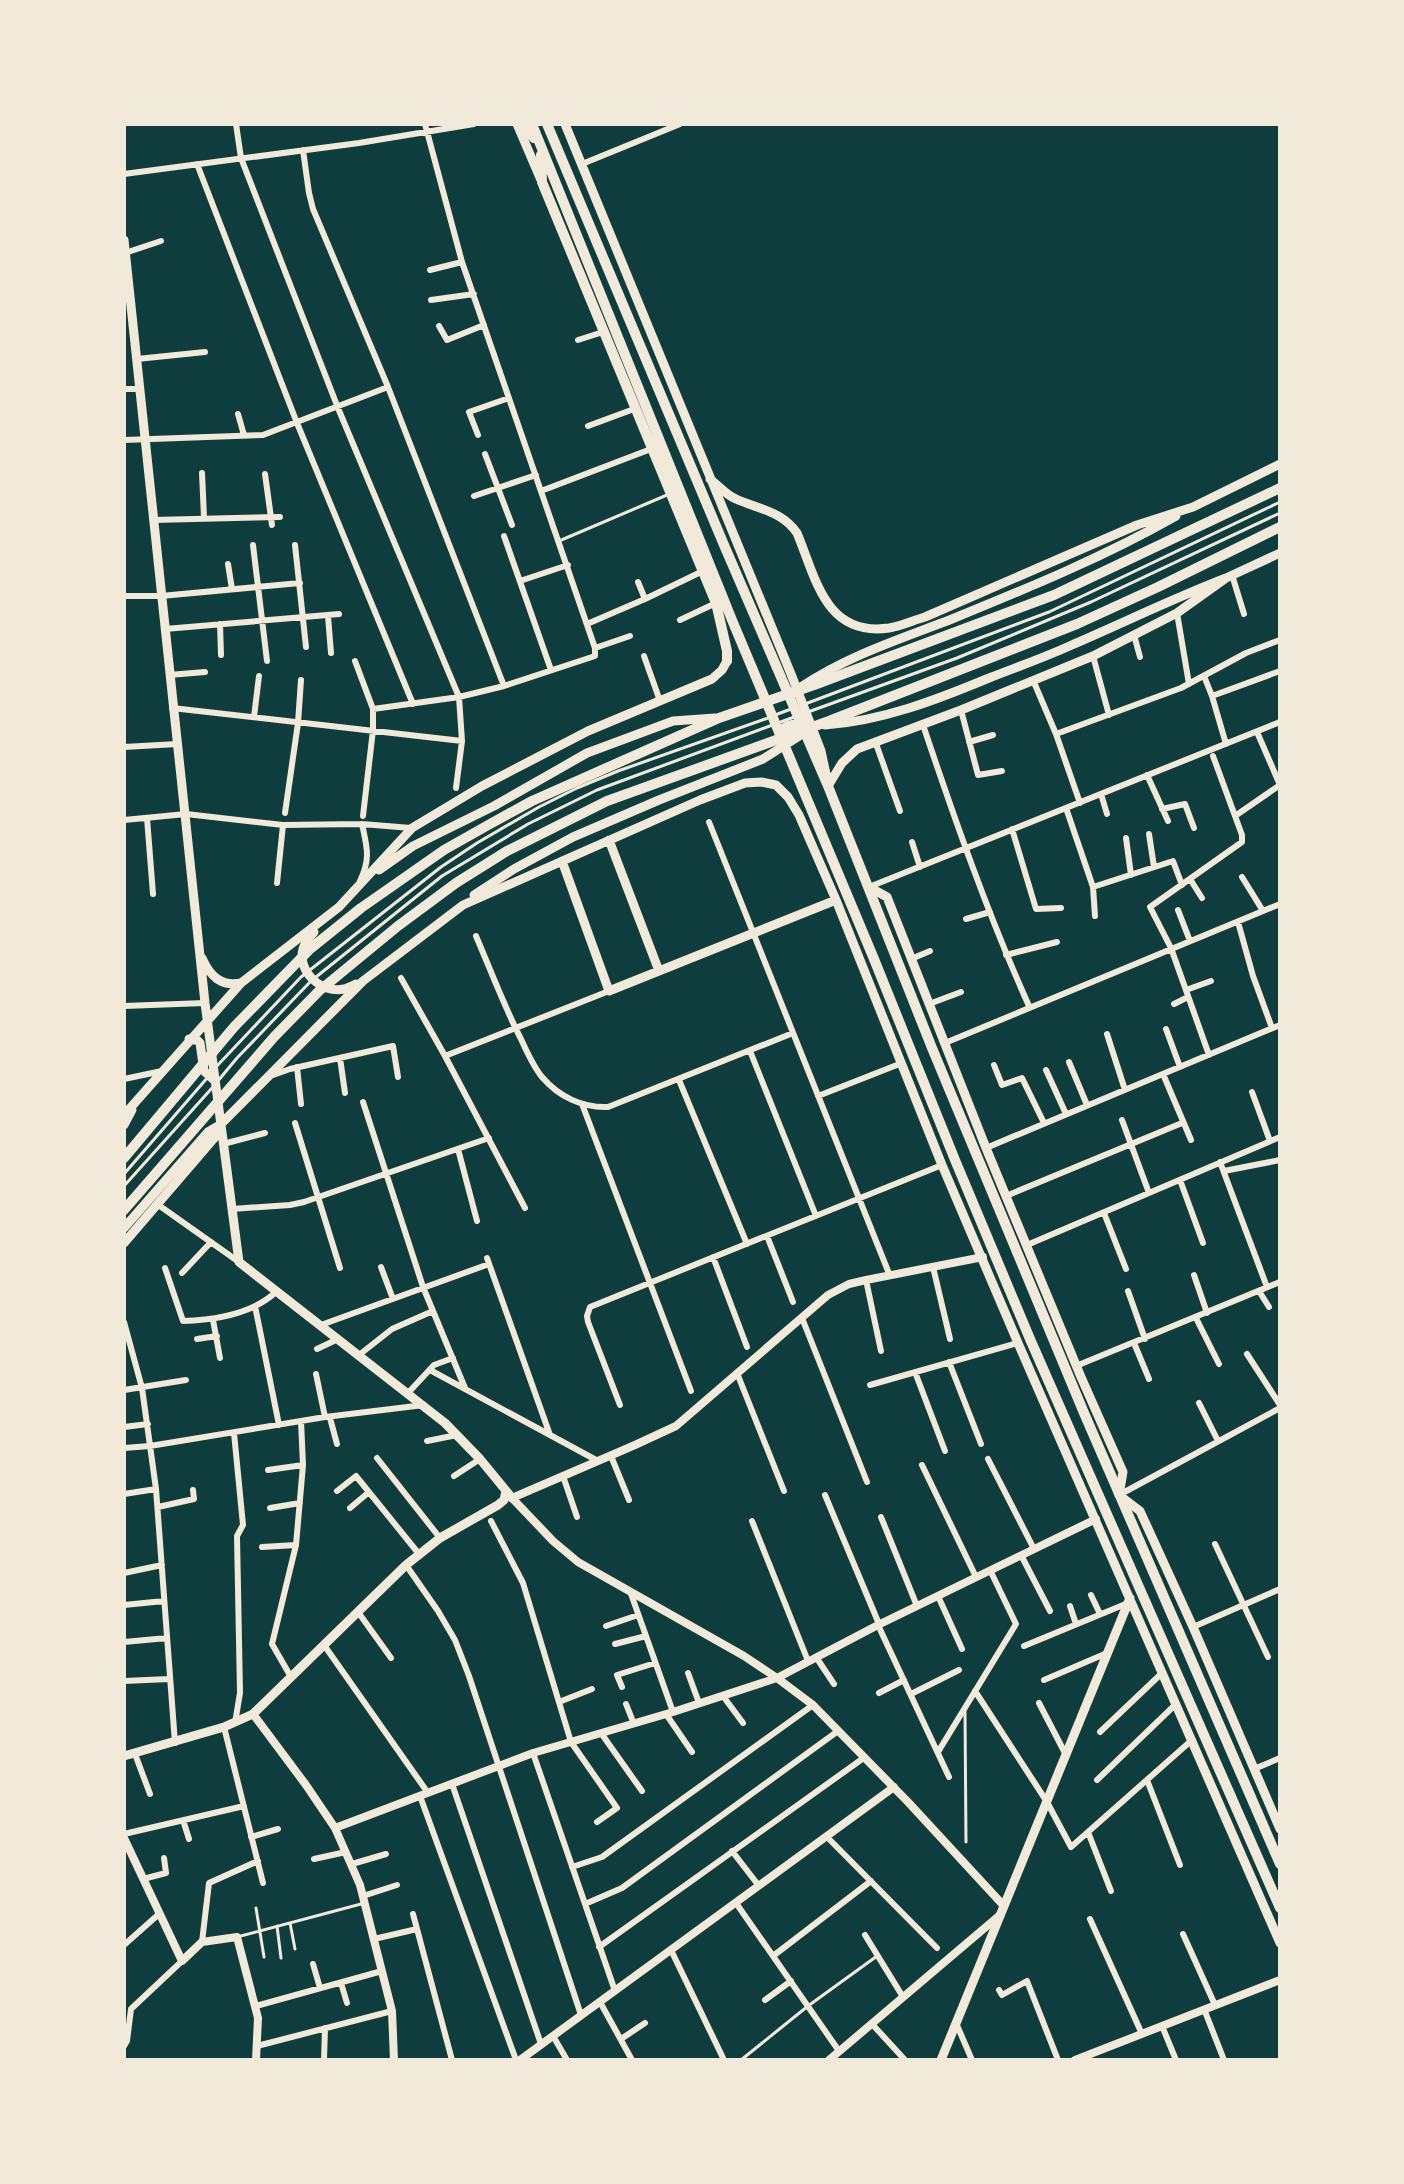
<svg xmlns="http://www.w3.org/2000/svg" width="1404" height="2184" viewBox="0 0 1404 2184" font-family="Raleway,sans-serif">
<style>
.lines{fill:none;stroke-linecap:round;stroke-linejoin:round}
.service{stroke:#f1e9da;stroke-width:3}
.minor{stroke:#f1e9da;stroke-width:6}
.tertiary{stroke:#f1e9da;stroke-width:8}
.secondary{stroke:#f1e9da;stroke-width:9}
.primary{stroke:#f1e9da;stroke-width:10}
.trunk{stroke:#f1e9da;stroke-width:10}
</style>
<rect width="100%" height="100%" fill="#0f3d3e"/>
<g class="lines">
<path class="service" d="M559,541L667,495
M805,704L1049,612L1280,502
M808,712L957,658L1091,602L1280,513
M775,715L791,709
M316,977L442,876L528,824L597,790L797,716
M215,1068L301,977L441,867L477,843L539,807L577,788L618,771L768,718
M217,1082L237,1058L310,982
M124,1174L208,1077
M124,1186L212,1088
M965,1711L966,1842
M256,1908L264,1957
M290,1923L295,1949
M277,1926L281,1958
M237,1937L361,1904
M741,2060L808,2006L877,1956"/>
<path class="minor" d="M236,124L241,158L338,408L459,697L462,741L456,788
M425,124L462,262L595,648
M303,150L309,193L313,209L388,387L504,686
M197,164L297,423L413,704
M582,164L680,124
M124,174L359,143L474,124
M125,253L161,241
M430,270L462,262
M431,300L474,294
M439,326L447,340L484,325
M578,340L603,332
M137,359L205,352
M124,389H139
M238,414L244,435
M588,426L634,409
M478,435L469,412L509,398
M124,440L263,435L388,387
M485,454L512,525
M202,473L204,517
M265,474L272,525
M541,491L651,449
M474,496L536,475
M153,520L280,517
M504,536L551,670
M253,545L267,661
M295,545L306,647
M228,564L232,589
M1232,575L1244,614
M520,581L568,565
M638,582L645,599
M124,596H161L300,583
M1177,613L1189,684
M328,616L331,653
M680,620L716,603
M220,624L221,655
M587,624L645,599L703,571
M165,629L339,614
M1134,635L1140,657
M595,648L630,636
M644,656L660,701
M1093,656L1109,715
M355,661L373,709V730L363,816
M169,675L205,672
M1204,676L1212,696
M1033,680L1056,734L1080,803
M172,708L462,741
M373,709L459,697L504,686L595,656V648
M961,710L978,775L1002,771
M254,717L259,676
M923,725C955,820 988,915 1029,1006
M1257,732L1280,785
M1056,734L1181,688L1246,653L1280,640
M875,741L900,811
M969,742L993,735
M1226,744L1212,696L1280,671
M124,747L177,744
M1147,775L1168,821
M1101,794L1107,814
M1066,808L1093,887L1095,916
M1162,809L1185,804L1194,828
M285,813L298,723L301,680
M1235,816L1280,785
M147,818L153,894
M124,820L186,814L283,825L362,824L411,828
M709,822L890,1276
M1012,829L1036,909L1061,908
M1149,834L1154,867
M1126,838L1131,875
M912,842L920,867
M1242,877L1263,911
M1190,879L1202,898
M360,881C371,858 367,848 362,824
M277,883L283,825
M869,887L1280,722
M1093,887L1173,861L1182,885
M1178,910L1190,941
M966,919L990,912
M1238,922L1253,976L1272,1028
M476,936C491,971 504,1006 521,1039C527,1052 533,1066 542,1077C559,1097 583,1108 608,1107L793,1033
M1006,955L1057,942
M911,959L930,951
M401,978L445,1056L525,1208
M1186,990L1211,981
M929,1004L961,992
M1174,1004L1188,997
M124,1006L205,1003
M1166,1029L1180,1067
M1107,1034L1125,1090
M945,1043L1280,904
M750,1051L816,1216
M1209,1055L1171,948L1150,907L1242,842V835L1213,756
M445,1056L609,991
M340,1058L345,1093
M1069,1062L1087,1105
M994,1065L1002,1085L1022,1078L1044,1123
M297,1067L301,1104
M1046,1070L1066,1114
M1163,1074L1191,1140
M273,1075L290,1069L393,1046L398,1077
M124,1079L162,1071
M679,1080L747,1244
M1252,1092L1270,1141
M818,1096L902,1063
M363,1102L423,1287L465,1388
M582,1104L691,1391
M1122,1120L1149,1193
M295,1123L340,1268
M223,1144L265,1133
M986,1148L1280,1025
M458,1149L477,1221
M1220,1162L1267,1287
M1224,1171L1280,1160
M1180,1180L1203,1243
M1006,1196L1182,1123
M157,1204L239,1262
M232,1209L290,1205L304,1202L489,1138
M1104,1213L1126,1269
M767,1236L793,1302
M1027,1245L1280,1137
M713,1257L747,1347
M487,1258L550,1435
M381,1267L393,1299
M933,1267L950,1339
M165,1268L183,1321C215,1320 253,1314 277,1291
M182,1273L211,1242
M1194,1275L1207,1313
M866,1280L881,1351
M1128,1291L1145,1339
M1259,1291L1269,1307
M255,1306L279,1425
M802,1318L867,1482
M1196,1318L1219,1364
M213,1320L220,1358
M124,1322L142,1388L156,1489L175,1743
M321,1325L489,1264
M197,1339L217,1336
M1134,1343L1149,1379
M317,1349L338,1339
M1247,1354L1280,1405
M359,1355L392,1329L433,1311
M949,1362L981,1444
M1076,1366L1280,1282
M430,1370L598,1461
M915,1372L945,1451
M737,1373L784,1491
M316,1374L325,1417
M870,1385L1018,1343
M124,1390L186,1380
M408,1393L434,1365L453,1358
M1199,1403L1218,1441
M620,1405L588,1322L587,1316L590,1307L942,1165
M330,1418L337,1444
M124,1427L148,1424
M234,1433L243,1525L237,1536L240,1693L235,1723
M427,1441L457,1435
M124,1448L150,1446L325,1417L424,1405
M611,1456L629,1500
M377,1458L440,1538
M988,1459L1034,1549
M922,1465L976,1577
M268,1470L303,1465
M454,1476L480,1459
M563,1476L577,1517
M337,1491L356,1476L419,1554
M124,1494L156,1489
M825,1495L879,1624
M1119,1495L1280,1408
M158,1507L194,1499L193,1490
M270,1508L300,1503
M350,1508L369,1492
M881,1517L917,1606
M491,1521L523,1583L571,1742L617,1808L597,1822
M752,1521L808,1661
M1215,1544L1268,1657
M262,1547L296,1545
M1021,1555L1050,1611
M406,1565L438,1611L455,1640L469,1676L581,2015
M124,1573L162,1565
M630,1591L673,1712
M1091,1595L1100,1614
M938,1596L962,1649
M124,1605L164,1601
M1070,1606L1076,1624
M358,1612L391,1658
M878,1625L949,1777
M606,1626L638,1615
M1193,1627L1280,1589
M124,1642L167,1638
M615,1644L646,1636
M324,1645L428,1793
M1024,1646L1128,1603
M816,1657L834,1684
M688,1673L699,1703
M291,1677L272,1644L296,1545L303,1465L301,1421
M1044,1680L1107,1653
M124,1681L169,1679
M622,1687L617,1675L655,1663
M975,1691L1047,1802L1071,1847L1192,1740
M879,1693L904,1680
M911,1694L959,1670
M723,1696L743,1723
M559,1702L592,1689
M1039,1703L1066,1755
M626,1704L634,1724
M666,1714L692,1752
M224,1727L263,1883
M1100,1732L1162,1673
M601,1733L642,1791
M938,1752L1016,1624L990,1570
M533,1753L615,1991
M135,1754L150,1794
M1254,1769L1280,1758
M1097,1780L1176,1704
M1147,1780L1180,1865
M452,1784L541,2044
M420,1796L516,2060
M183,1820L189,1839
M1088,1832L1111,1891
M124,1834L244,1806
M251,1837L278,1829
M827,1837L937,1948
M732,1851L759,1886
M314,1859L346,1852
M352,1864L386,1854
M572,1867L602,1857L813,1705
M143,1879L166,1873L164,1858
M363,1896L397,1885
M736,1903L839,2051
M585,1904L622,1888L838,1731
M413,1914L452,2060
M1090,1919L1142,2034
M1183,1934L1215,2005
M865,1935L903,1997
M374,1939L417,1929
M202,1942L209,1883L258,1861
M124,1945L159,1914
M599,1947L865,1757
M671,1950L724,2060
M773,1956L871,1881
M313,1964L320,1988
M341,1983L347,2003
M999,1990L1002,1995L1027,1981L1058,2060
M765,2000L791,1981
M600,2002L632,2060
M256,2006L382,1971
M1204,2009L1224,2060
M956,2023L972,2060
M872,2024L905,2060
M1162,2026L1176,2060
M553,2036L567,2060
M621,2039L645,2023
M124,2046L127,2041L131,2009L182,1961
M257,2046L392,2011
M324,2060L325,2028"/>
<path class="tertiary" d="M983,1257L866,1280L849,1284L828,1295L676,1426L635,1445L512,1498L553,1541L578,1562L744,1656L777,1678L813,1705L908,1802L1004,1906
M253,1714L306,1785L335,1828L360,1885L392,2011L394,2060
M335,1828L533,1753L673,1712L777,1678L878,1625L1096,1519
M124,1838L182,1961L202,1942L237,1937L258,2018L256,2060
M520,2060L894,1787
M829,2060L1000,1915
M1075,2060L1280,1980"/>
<path class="secondary" d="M517,124L541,180
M565,124L791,674L821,751L826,774
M124,240L205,1003L239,1262L445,1423L480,1459L512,1498
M710,479C718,485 726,495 736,499C758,509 782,511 797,533C816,578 825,637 889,628C901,626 914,620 925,617L1137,525L1193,507L1280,464
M801,687C847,656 900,639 952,619C1028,588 1104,557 1176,516
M825,725C882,721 936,700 989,678C1017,667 1046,657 1074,644C1125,622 1174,598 1226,578
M828,786L842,763L857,749L961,710L1093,656L1177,613L1226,578L1280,553
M609,840L659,971
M562,861L609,991L836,900
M379,870L413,846L494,806L587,753L673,721L715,718
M869,887L887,897L986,1148L1081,1377L1123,1472L1119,1495L1140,1511L1193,1627L1280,1829
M474,895L514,869L573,837L659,800L763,759L804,733
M314,932C310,937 305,942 303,949C297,971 321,994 344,989C348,988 352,986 356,984
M202,958C210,976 221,987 241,983
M189,1039L197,1040L200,1043L204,1071L215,1081
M124,1115L241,983L339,907L412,828L482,786L588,731L712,679L722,670L727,661
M124,1125L132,1110
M124,1228L208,1132L220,1125
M124,1243L215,1137L220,1125L363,981L463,905L700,800L745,783L761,782L776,785L788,797L799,815L836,900L942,1165L1018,1343L1280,1943
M124,1756L224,1727L253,1714L406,1565L440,1538L498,1505L504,1500L506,1491
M941,2060L1130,1598"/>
<path class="primary" d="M521,124L534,138
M532,124L732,620L874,959L955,1160L1030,1339L1280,1908
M547,124L724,545L828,786L932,1048L1084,1413L1280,1864
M541,155L542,182L716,603L727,651V661
M779,733C786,725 794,722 803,728"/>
<path class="trunk" d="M124,1158L234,1027L310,949L361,908L444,850L490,824L532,801L719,718L814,685L1054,595L1280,488
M124,1210L274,1037L319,991L398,926L456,883L507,851L607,801L829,721L1077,624L1158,587L1280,527"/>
</g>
<rect width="1404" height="2184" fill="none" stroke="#f1e9da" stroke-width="252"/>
</svg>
